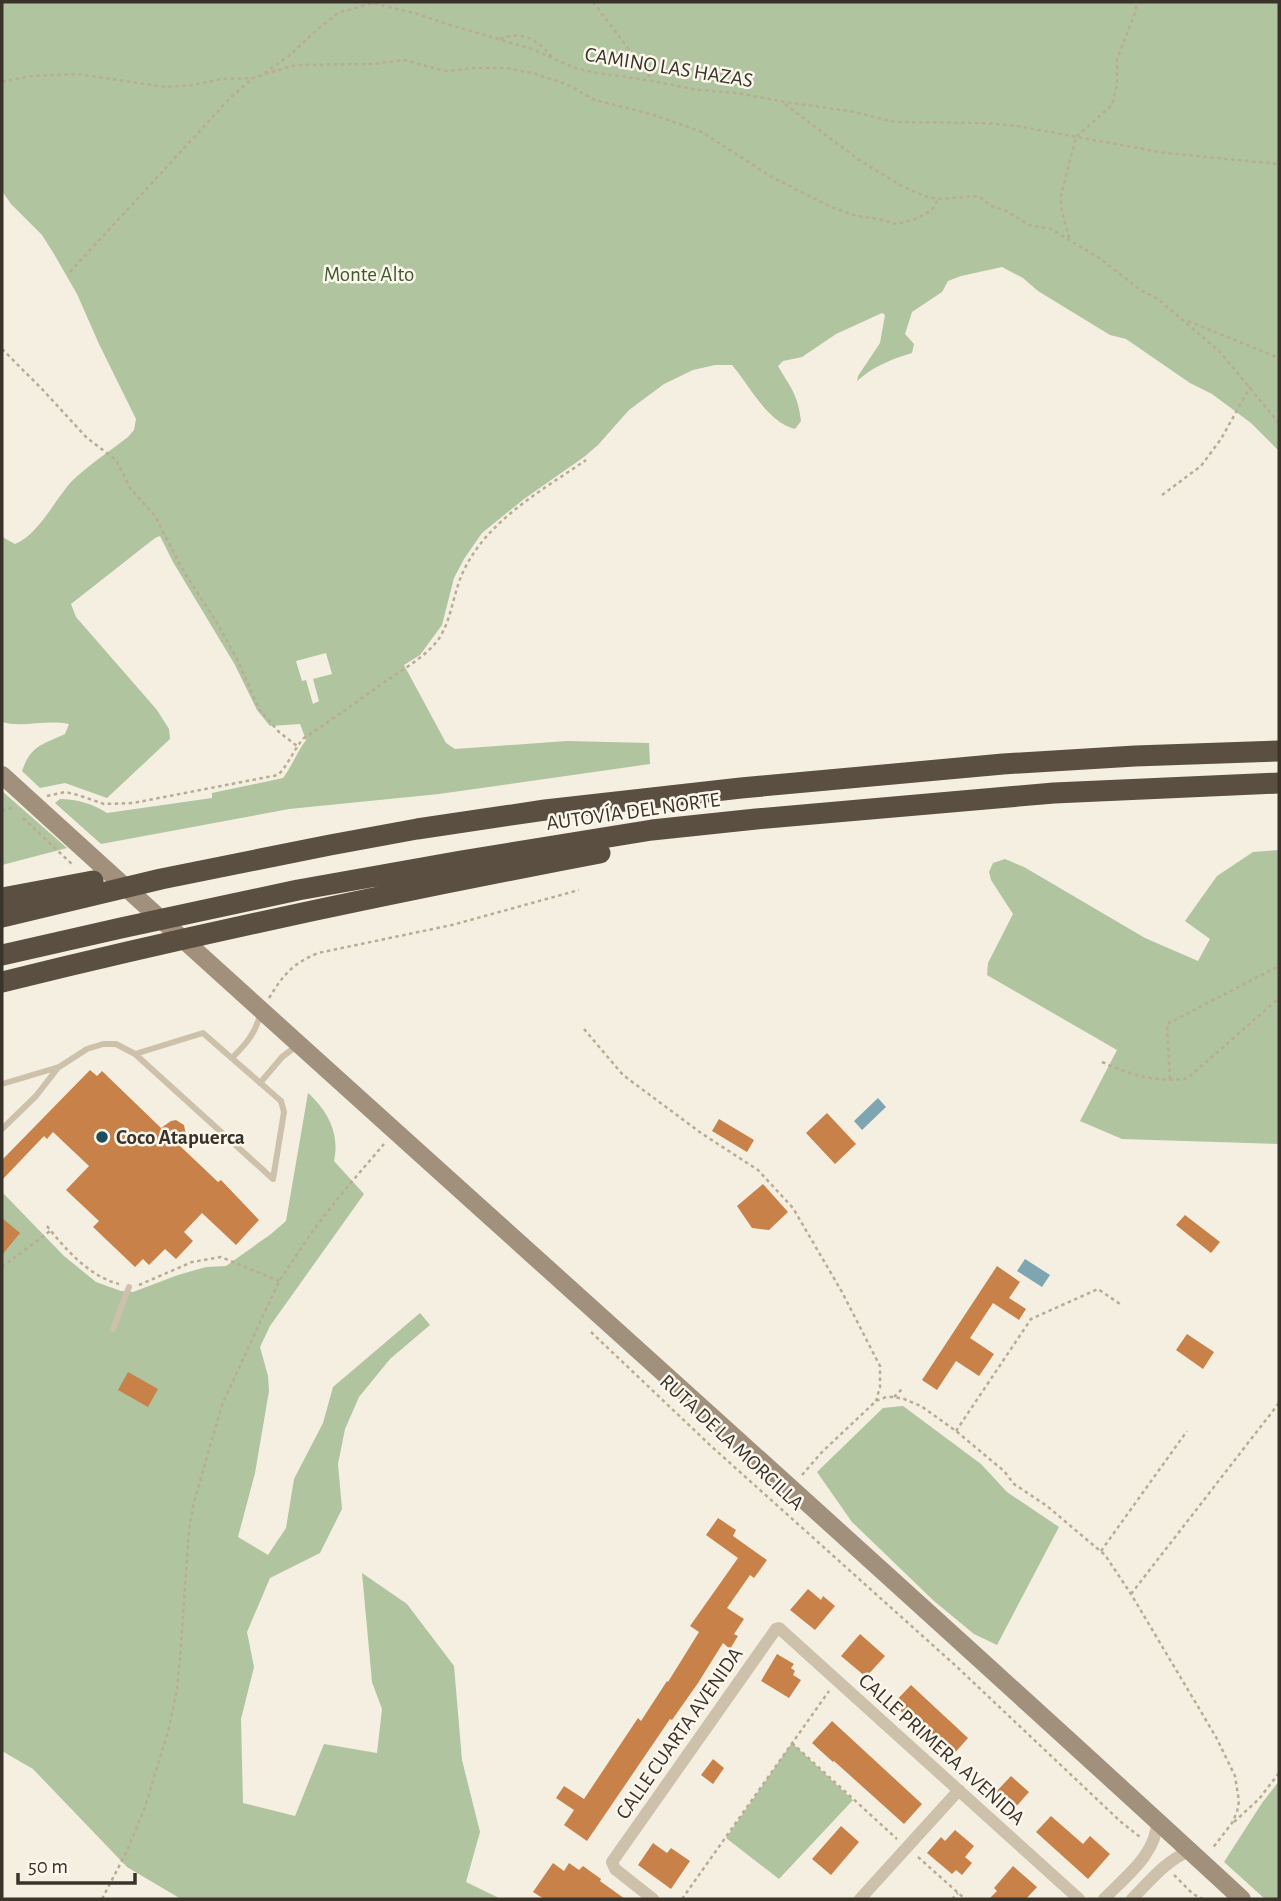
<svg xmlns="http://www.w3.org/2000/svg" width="1281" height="1901" viewBox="0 0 1281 1901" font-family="'Alegreya Sans',sans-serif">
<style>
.green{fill:#b0c49f;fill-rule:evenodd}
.water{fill:#7ea5b2}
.building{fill:#c88249}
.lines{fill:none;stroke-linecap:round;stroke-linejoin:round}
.path{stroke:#b9ac95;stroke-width:2.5;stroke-dasharray:3.5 3.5;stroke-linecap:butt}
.service{stroke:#cdc1ab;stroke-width:6}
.minor{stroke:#cdc1ab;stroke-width:12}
.secondary{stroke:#a1917c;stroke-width:18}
.motorway{stroke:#5b4f41;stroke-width:21}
.poi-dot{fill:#1e4c5d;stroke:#fbf7ed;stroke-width:2.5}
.labels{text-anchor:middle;stroke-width:5;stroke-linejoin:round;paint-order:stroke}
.street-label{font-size:21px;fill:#3a332a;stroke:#fbf7ed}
.park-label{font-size:21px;fill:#40592d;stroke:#fbf7ed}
.poi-label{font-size:21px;font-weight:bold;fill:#3a332a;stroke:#fbf7ed;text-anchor:start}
</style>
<rect width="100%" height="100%" fill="#f4efe0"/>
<path class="green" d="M2,2H1279V451L1251,423L1212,394L1190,383L1126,339L1110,335L1038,291L1023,278L1002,267L961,276L948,281L942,292L912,312L905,334L914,344L912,353C890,360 876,365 857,381L858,376L880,343L885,315L882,313L836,334L802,357L783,361L778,366C790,387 798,394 801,421L795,429C767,422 750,386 732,365H715L693,370L664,384L629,410L598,445L584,457L524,499L482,533L464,559L454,578L442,625L420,655L404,665L446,743L455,749L567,741L649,743L650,764L439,794L289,809L101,844L55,803L60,799C77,799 93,804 107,813L212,798V793L283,778C292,766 297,752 306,740L300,724L270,726L257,710L235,665L173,562L160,536L155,538L71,604L76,617L157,710L169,729L170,739L107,798L65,783L40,788L22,771C31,745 42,745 65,734L69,724C46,719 23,728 2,722V534L4,538L15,544C38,535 55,500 71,482C87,466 110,451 128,437L134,430L136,419L99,344L77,294L54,254L42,235L11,204L2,191ZM326,653L332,674L313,679L319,701L313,704L306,680L302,681L296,661Z
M2,791L67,848L2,865Z
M1279,850V1144L1122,1139L1080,1121L1117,1050L987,975L988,963L1013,914L991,880L989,872L993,863L1005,859L1024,867L1145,938L1198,961L1210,939L1185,921L1217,876L1253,852Z
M308,1093C328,1111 340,1134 334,1161L364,1194L270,1326L260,1347L268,1376L269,1391L255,1473L238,1537L268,1555L286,1528L294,1479L323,1423L333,1387L420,1313L430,1325L390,1359L359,1397L345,1429L338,1464L342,1509L320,1553L270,1578L247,1632L254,1667L241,1719L243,1803L295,1816L324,1744L377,1753L382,1709L372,1682L362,1573L407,1604L454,1666L462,1760L480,1832L466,1882L501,1899H181L127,1867L33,1769L2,1751V1192L64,1256L96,1282L121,1291L133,1292L178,1275L206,1267L226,1266L271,1234L286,1221Z
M903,1406L981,1464L1007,1492L1059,1527L997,1645L974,1634L934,1601L852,1522L817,1472L883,1408Z
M792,1743L853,1800L779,1879L726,1838Z
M1279,1781V1899H1265L1224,1862L1262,1803Z"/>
<path class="water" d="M878,1098L886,1107L862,1130L854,1121Z
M1025,1259L1050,1275L1042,1287L1017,1271Z"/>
<path class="building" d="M90,1070L97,1076L102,1071L161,1128L171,1121L176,1120L184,1125L186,1135L179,1145L218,1182L221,1180L259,1220L236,1245L202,1213L184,1232L193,1241L176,1259L165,1249L149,1265L143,1259L135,1267L93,1227L99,1221L66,1190L89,1166L53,1132L47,1139L44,1136L2,1180V1160Z
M827,1113L856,1144L835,1164L806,1133Z
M719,1119L754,1140L747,1152L712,1131Z
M763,1184L788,1212L769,1230L752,1228L737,1206Z
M1185,1215L1220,1242L1211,1253L1176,1225Z
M2,1218L20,1233L2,1255Z
M997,1266L1020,1282L1009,1298L1026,1309L1019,1320L993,1303L970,1338L994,1354L979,1376L956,1361L937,1390L922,1380Z
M1187,1334L1214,1352L1203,1369L1176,1350Z
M128,1372L158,1389L148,1407L118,1390Z
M718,1518L736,1530L733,1536L767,1560L754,1578L750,1575L727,1608L744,1619L734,1634L738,1636L730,1649L723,1643L698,1683L672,1720L670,1719L587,1841L564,1825L574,1810L556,1798L564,1786L584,1799L638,1718L641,1721L667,1681L668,1682L699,1632L690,1626L738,1558L706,1535Z
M808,1589L821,1600L823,1596L835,1606L815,1630L790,1610Z
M860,1634L885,1656L866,1677L841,1656Z
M777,1654L794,1664L791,1668L795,1671L793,1675L801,1680L789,1698L761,1681Z
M911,1685L968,1738L952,1756L916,1724L913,1727L903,1718L906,1716L893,1704Z
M832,1721L922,1804L904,1824L834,1761L833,1762L812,1743Z
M713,1759L724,1768L713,1784L701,1775Z
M1011,1776L1029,1792L1013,1810L994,1794Z
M1051,1816L1083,1844L1090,1836L1110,1854L1088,1879L1036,1832Z
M841,1826L859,1842L831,1875L812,1859Z
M955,1830L974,1846L965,1857L972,1863L962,1875L956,1870L952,1874L927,1853L941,1837L945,1841Z
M653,1843L667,1853L671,1848L690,1861L671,1889L638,1865Z
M553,1863L564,1871L569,1863L579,1870L583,1866L601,1879L600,1881L625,1899H544L533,1892Z
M1013,1866L1037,1887L1026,1899H989L997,1891L994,1888Z"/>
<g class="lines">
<path class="path" d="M593,2L653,81
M500,39C522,30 538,40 552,57
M265,74L296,65L374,64L404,60L445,71L474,68H507L536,74L566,84L595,100L654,115L702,132L770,176L831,207L857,216L878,219L897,224L915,219L932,210L938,199
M2,82L30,76L77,74L166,87L191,85L222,79L253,78L262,75L290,55L319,28L338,13L372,3L414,13L447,24L532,49L575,68L597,73L653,81L697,90L737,93L791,103L850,111L895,122L986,123L1017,126L1165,153L1279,164
M785,104L859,160L902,186L924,196L938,199L978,196L991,206L1005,210L1029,225L1051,229L1101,259L1139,289L1158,299L1220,352L1279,423
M1069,238L1061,207V195L1076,137L1112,105L1117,84V59L1135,13L1137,2
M70,272L231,97L253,78
M1188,321L1279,358
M2,349L42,389L87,438L116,460L130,488L155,516L181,567L219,626L238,661L259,709L279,732L297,746
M1162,495L1201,466L1221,439L1250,387
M47,796L65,792L78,795L104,804L133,803L278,775C289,764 293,750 304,738C331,720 357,702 383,683C402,670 424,658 438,640C452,620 453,592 464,570C488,520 541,491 586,460
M2,811L15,807
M23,818L74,866
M269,998C284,974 292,964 318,953L452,925L579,890
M584,1029L623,1075L701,1133L758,1170L793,1208L842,1292L880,1366V1387L876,1401
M1102,1062C1130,1075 1157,1083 1188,1078L1279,998
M1170,1079L1167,1024L1279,966
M47,1226C66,1250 89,1276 119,1284
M2,1267L50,1231
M139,1285L192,1262L221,1257L279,1281
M591,1332L711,1446L956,1666L1121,1822L1140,1837
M894,1397L902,1389
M956,1431L1031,1319L1098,1289L1120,1304
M802,1475L822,1452L876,1401L886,1397H894L904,1399L921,1406L956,1431L1004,1471L1014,1484L1047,1506L1105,1555L1131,1594L1216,1737L1235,1776L1239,1801L1237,1812L1232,1823L1212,1849
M1101,1551L1187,1431
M1131,1594L1279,1403
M792,1743L897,1839
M1234,1822L1259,1799L1279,1773
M918,1857L965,1899
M1174,1875L1193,1894L1203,1899
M102,1899L127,1851L145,1807L169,1728L177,1689L180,1658L189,1530L194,1502L222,1405L279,1281L312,1232L343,1192L384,1144
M682,1899L829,1691
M952,1899L958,1893"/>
<path class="service" d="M203,1033L281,1101L284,1112L273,1179L135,1054Z
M232,1058C246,1044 255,1034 260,1015
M260,1083L282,1057L298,1045
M2,1084L59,1067L87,1049L103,1044H116L135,1054
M2,1129L36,1096L57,1069
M113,1329L129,1287"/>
<path class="minor" d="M653,1899L615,1869L612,1862L776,1629L779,1628L1079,1899
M860,1899L959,1790
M1104,1899C1125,1877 1157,1854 1157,1821
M1132,1899C1150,1881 1166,1860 1190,1851"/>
<path class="secondary" d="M2,775C414,1151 832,1521 1242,1899"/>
<path class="motorway" d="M2,898L93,881
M2,917L161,879L330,845L417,829L545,810L741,788L1003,764L1135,756L1279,751
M2,955L121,928L298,890L461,861L652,830L756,819L1054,793L1279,783
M2,982C200,933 400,891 600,853"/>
</g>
<circle class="poi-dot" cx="102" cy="1137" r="7"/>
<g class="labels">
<g class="street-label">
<text transform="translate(669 67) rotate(9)" y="7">CAMINO LAS HAZAS</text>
<text transform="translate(633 811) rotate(-8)" y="7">AUTOVÍA DEL NORTE</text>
<text transform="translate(732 1442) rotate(43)" y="7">RUTA DE LA MORCILLA</text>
<text transform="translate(679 1733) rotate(-55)" y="7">CALLE CUARTA AVENIDA</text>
<text transform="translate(942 1749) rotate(42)" y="7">CALLE PRIMERA AVENIDA</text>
</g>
<g class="park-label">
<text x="369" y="281">Monte Alto</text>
</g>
<g class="poi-label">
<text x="116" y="1144">Coco Atapuerca</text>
</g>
</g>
<rect width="1281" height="1901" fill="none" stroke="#3a332a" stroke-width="7"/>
<path d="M18 1873v10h117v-10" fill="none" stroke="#3a332a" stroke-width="3.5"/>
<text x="28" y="1873" font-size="21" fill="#3a332a" stroke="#fbf7ed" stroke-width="5" paint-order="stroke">50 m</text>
</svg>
